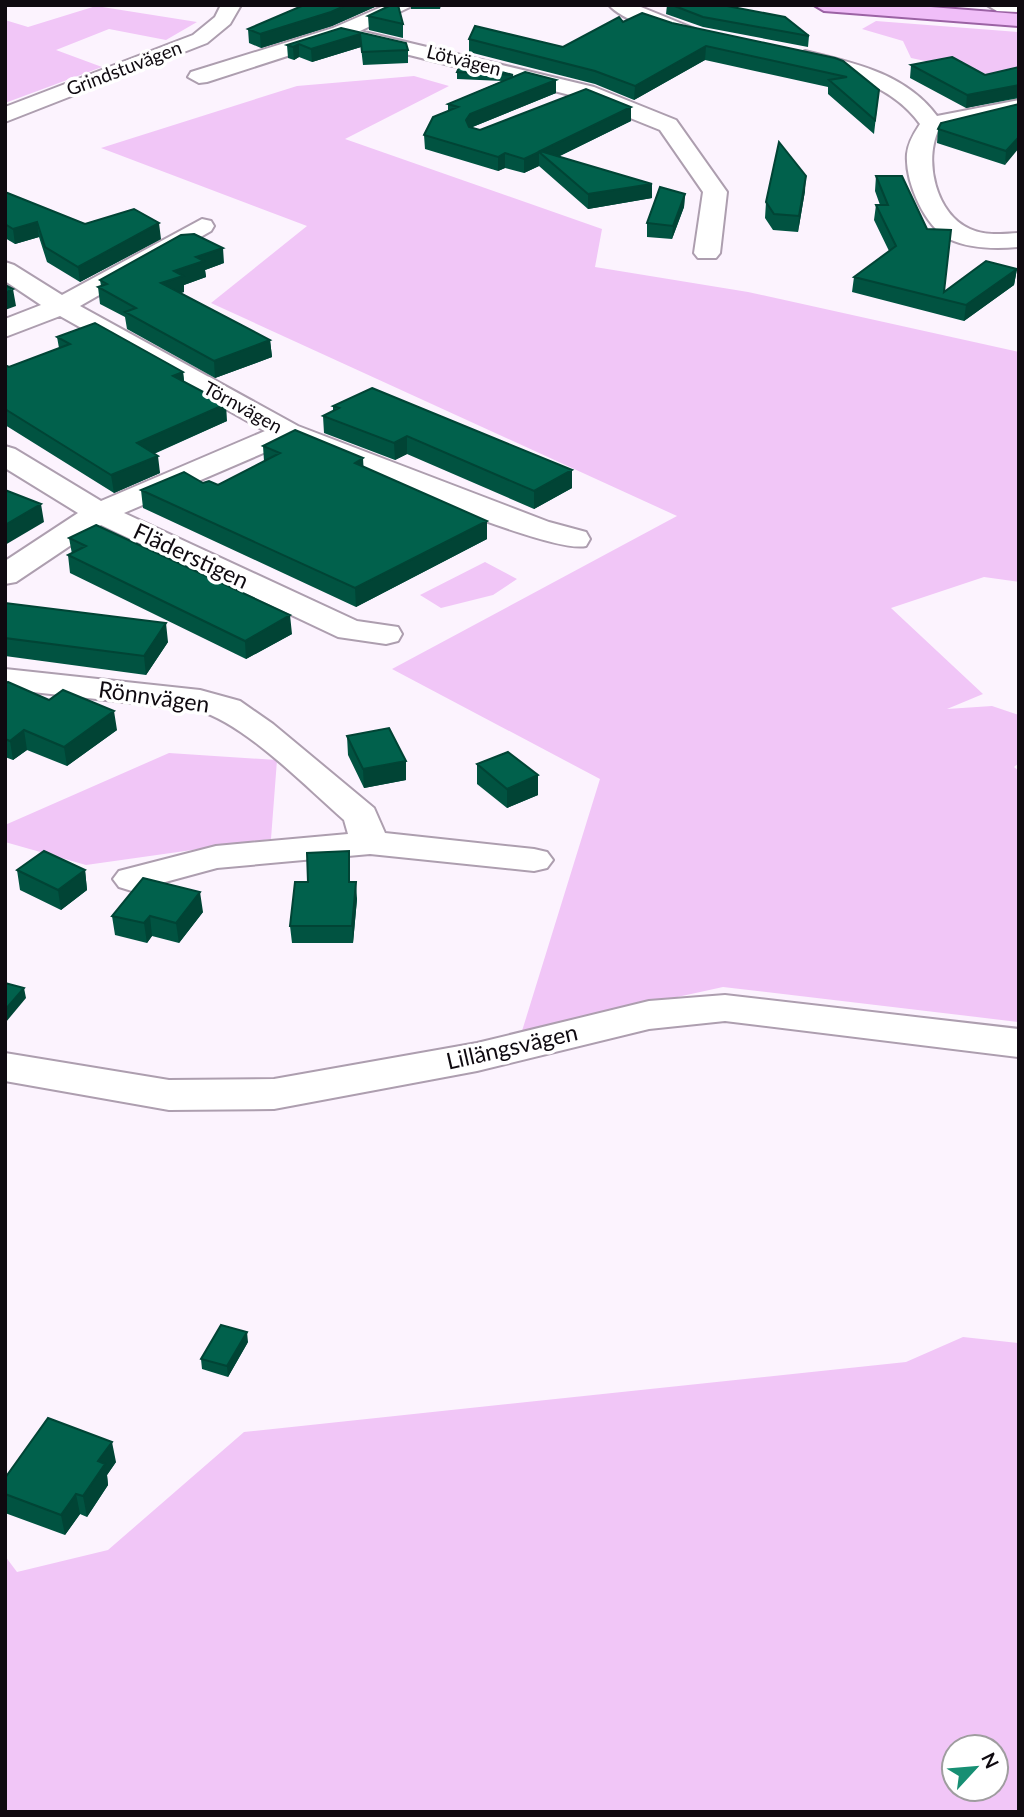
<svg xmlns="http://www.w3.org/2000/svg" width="1024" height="1817" viewBox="0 0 1024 1817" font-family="Lato,sans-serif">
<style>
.green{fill:#f1c6f7;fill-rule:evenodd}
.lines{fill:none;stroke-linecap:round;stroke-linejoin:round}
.minor-casing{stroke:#ad9eaf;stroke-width:4}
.major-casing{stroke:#9b62a4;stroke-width:4}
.minor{fill:#fff;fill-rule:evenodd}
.major{fill:#f0bef8;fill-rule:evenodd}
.wall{fill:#015341}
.shaded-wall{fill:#014435}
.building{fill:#01614c;stroke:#014435;stroke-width:2}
.labels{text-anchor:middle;stroke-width:7;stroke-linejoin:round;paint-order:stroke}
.far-street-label{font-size:19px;fill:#0f0a10;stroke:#fff}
.street-label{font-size:23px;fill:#0f0a10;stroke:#fff}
</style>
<rect width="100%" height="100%" fill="#fcf3fe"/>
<path class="green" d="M96,6L197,22L166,40L109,29L56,50L102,67L5,103V20L28,27Z
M876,21L1019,32V73L987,74L911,58L903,41L862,29Z
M414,76L449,86L345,139L602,229L595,267L748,292L1019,352V582L984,577L891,608L983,694L947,709L992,706L1019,715V763L1014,767L1019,771V1022L723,987L522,1031L600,779L392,669L677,516L211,303L307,226L101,148L297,86Z
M485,562L517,579L493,595L441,608L420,595Z
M169,753L277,760L271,839L86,865L5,842V825Z
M963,1337L1019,1343V1812H5V1556L17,1572L108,1550L244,1432L906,1362ZM996,1747V1789H954V1747Z"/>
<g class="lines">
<defs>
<path id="minor" d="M221,5H241L230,24L207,43L5,122V107L193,35L215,17Z
M386,5H414L360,31L594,87L676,120L727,192L720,253L716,258H698L694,253L703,192L660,130L578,97L349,40L346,37L207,82L199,83L188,77L191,72L333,28Z
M609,5H636L695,29L698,33L695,37C678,42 620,19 609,5Z
M987,5H1019V12L997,11Z
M805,51C854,63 905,73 937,116L1019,100V114L939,129C923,160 936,215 970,229C985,236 1003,234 1019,233V247C996,249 970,249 949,239C924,226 905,181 907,154C908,143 914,133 920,124C891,84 843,73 798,61L794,57Z
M202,219L211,221L214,226L211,231L80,306L298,426L549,522L586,532L590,539L586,546C549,555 337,461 289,442L124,513L357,621L398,627L402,634L398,641L386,644L338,637L101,525L16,582L5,584V561L78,513L5,468V446L15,449L101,501L265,431L60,316L5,337V319L41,305L5,281V262L14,265L62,295Z
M5,669L200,690L240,701L273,724L374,808L385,833L534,849L547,852L553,860L547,868L534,871L370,854L217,868L132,891L119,887L113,879L119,871L216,846L348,834L344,820C305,786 246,724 197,710L5,689Z
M725,995L1019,1029V1057L725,1021L649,1029L477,1071L274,1109L169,1110L5,1081V1053L169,1080L274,1079L477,1043L649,1001Z"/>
<path id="major" d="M814,5H906L1019,14V26L824,11Z"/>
</defs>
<use href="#minor" class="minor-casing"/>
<use href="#major" class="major-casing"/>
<use href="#minor" class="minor"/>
<use href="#major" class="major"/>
</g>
<path class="wall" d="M411,5H441L440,9H411Z
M667,5H722L809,36L808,47L703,27L666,14Z
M377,6L332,26L261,48L249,43L248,29Z
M368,16L403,24V38L369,30Z
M623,22L672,23L835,58L879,90L874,134L828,94V87L705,60L634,100L595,84L469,52V39L563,47Z
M341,28L408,50V63L363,65L361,47L312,62L299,57L294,60L288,58L287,45Z
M911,65L985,75L1019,67V98L966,108L910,78Z
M457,72L513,75V77L556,80V93L470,128L480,130L631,107V121L558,157L652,198L588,209L539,166L524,173L505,168L498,171L425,149L424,135L448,111V104L502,81L457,79Z
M1019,104L1005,165L937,143L938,129Z
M876,176L944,292L1017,269L1014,285L964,321L852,292L854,277L889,251L874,220L876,205H880L875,191Z
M805,191L798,232L773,230L765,218L766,202Z
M5,192L85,224L161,239L80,282L47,262L39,237L15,244L5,238Z
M685,194L684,207L672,239L647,237V223Z
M224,263L205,270L206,277L184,285V292L180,293L270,340L272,357L215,378L127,329L125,317L100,304L98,287L101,286L100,280Z
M57,337L183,372L184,382L227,421L154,454L160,473L114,493L5,425V365L9,367L59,348Z
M333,406L572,488L534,509L407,454L395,460L324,433L323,416L333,411Z
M263,446L364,467L487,521V539L356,607L143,508L141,490L203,483L218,485L264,461Z
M69,538L292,634L246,659L70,573L68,555L72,554Z
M5,603L168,642L146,675L5,656Z
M5,684L117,730L67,766L27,750L13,760L5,757Z
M347,736L406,780L364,788L348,755Z
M477,764L538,775V795L507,808L477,784Z
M17,870H85L87,890L61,910L20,890Z
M350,882L357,899L353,943H292L290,926Z
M203,912L179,943L152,936L147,943L115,935L112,916Z
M248,1342L228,1377L202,1369L201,1359Z
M116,1462L107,1475L108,1485L87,1517L80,1514L65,1535L5,1513V1478Z"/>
<path class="shaded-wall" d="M347,5H377V6L332,26L261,48L260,34Z
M360,34L361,47L312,62L311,49Z
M299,44V57L294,60L293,47Z
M706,46L705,60L634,100L635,86Z
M556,80V93L470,128L466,134V120L470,114Z
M1019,85L1018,97L966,108L967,95Z
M631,107V121L549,161L540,151Z
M1019,137V148L1005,165L1006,151Z
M539,152V166L524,173V159Z
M505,153V168L498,171V157Z
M806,176L805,191L798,232L799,216Z
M652,184V198L588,209V194Z
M685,194L684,207L672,239L673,226Z
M37,222L39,237L15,244L13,229Z
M159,223L161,239L80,282L78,267Z
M223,248L224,263L205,270L206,277L184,285V292L163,299L161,283L174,271L196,257Z
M1017,269L1014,285L964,321L966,305Z
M13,289L16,306L5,310V293Z
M270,340L272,357L215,378L214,361Z
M183,372L185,389L173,376Z
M226,404L227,421L139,460L137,443Z
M407,436V454L395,460L394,443Z
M158,456L160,473L114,493L111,475Z
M363,458L364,476L355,463Z
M572,470V488L534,509V491Z
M41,504L44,522L5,545V525Z
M487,521V539L356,607L355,588Z
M290,615L292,634L246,659L245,641Z
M166,623L168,642L146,675L144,656Z
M114,711L117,730L67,766L64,747Z
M24,730L27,750L13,760L10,741Z
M406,761V780L364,788L363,769Z
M538,775V795L507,808V789Z
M85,870L87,890L61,910L58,890Z
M356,882L357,899L353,943L352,926Z
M200,892L203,912L179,943L176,923Z
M150,916L152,936L147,943L144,923Z
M24,988L26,998L6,1022L5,1010Z
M247,1332L248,1342L228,1377L227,1366Z
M112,1442L116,1462L107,1475L108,1485L87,1517L83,1496L98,1461Z
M76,1494L80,1514L65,1535L61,1515Z"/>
<path class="building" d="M304,5H347L331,12L260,34L248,29Z
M391,5H398L403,24L368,16Z
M672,5H722L785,17L809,36L703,17Z
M642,13L672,23L835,58L843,61L879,90L875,120L829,80L847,77L706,46L635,86L595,71L469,39L475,26L563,47L619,17L623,22Z
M341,28L406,43L408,50L362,52L360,34L311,49L299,44L293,47L287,45Z
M952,57L985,75L1019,67V85L967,95L911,65Z
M462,61L513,75L457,72Z
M525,72L556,80L470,114L466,120L469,127L480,130L586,89L631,107L540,151L652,184L588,194L539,152L524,159L505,153L498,157L424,135L433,117L458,107L448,104Z
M1019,104V137L1006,151L938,129L941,123Z
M779,142L806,176L799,216L774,214L766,202Z
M876,176H902L927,229L951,230L944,292L986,261L1017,269L966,305L854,277L896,246L876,205H888Z
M660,187L685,194L673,226L647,223Z
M5,192L85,224L134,209L159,223L78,267L45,247L37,222L13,229L5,224Z
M194,234L223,248L196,257L204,261L174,271L183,276L161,283L270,340L214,361L125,312L136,308L98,287L107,284L100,280L181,235Z
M5,285L13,289L5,293Z
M95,323L183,372L173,376L226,404L137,443L158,456L111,475L5,409V365L9,367L70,344L57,337Z
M372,388L572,470L534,491L407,436L394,443L323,416L339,408L333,406Z
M295,430L363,458L355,463L487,521L355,588L141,490L184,472L203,483L209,481L218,485L280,453L263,446Z
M5,490L41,504L5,525Z
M96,525L290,615L245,641L68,555L86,546L69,538Z
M5,603L166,623L144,656L5,638Z
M8,682L49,700L63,690L114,711L64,747L24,730L10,741L5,739V684Z
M389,728L406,761L363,769L347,736Z
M508,752L538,775L507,789L477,764Z
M44,851L85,870L58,890L17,870Z
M349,851V882H356L352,926H290L295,882H308L307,853Z
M143,878L200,892L176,923L150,916L144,923L112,916Z
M5,983L24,988L5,1010Z
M221,1325L247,1332L227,1366L201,1359Z
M48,1418L112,1442L98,1461L105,1464L83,1496L76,1494L61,1515L5,1494V1478Z"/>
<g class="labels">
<g class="far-street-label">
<text transform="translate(464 60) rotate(14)" y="7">Lötvägen</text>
<text transform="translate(124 68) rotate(-21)" y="7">Grindstuvägen</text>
<text transform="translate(243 407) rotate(29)" y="7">Törnvägen</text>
</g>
<g class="street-label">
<text transform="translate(191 556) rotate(25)" y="8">Fläderstigen</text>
<text transform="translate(154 697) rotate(8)" y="8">Rönnvägen</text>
<text transform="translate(512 1047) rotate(-13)" y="8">Lillängsvägen</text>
</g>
</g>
<rect width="1024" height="1817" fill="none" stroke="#0f0a10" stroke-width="14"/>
<g transform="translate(975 1768) rotate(64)"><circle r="33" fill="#ffffff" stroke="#9f9d9f" stroke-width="2"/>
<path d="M0-5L12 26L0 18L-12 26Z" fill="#178f73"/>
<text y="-10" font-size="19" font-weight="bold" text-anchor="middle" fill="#0f0a10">N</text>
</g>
</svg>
